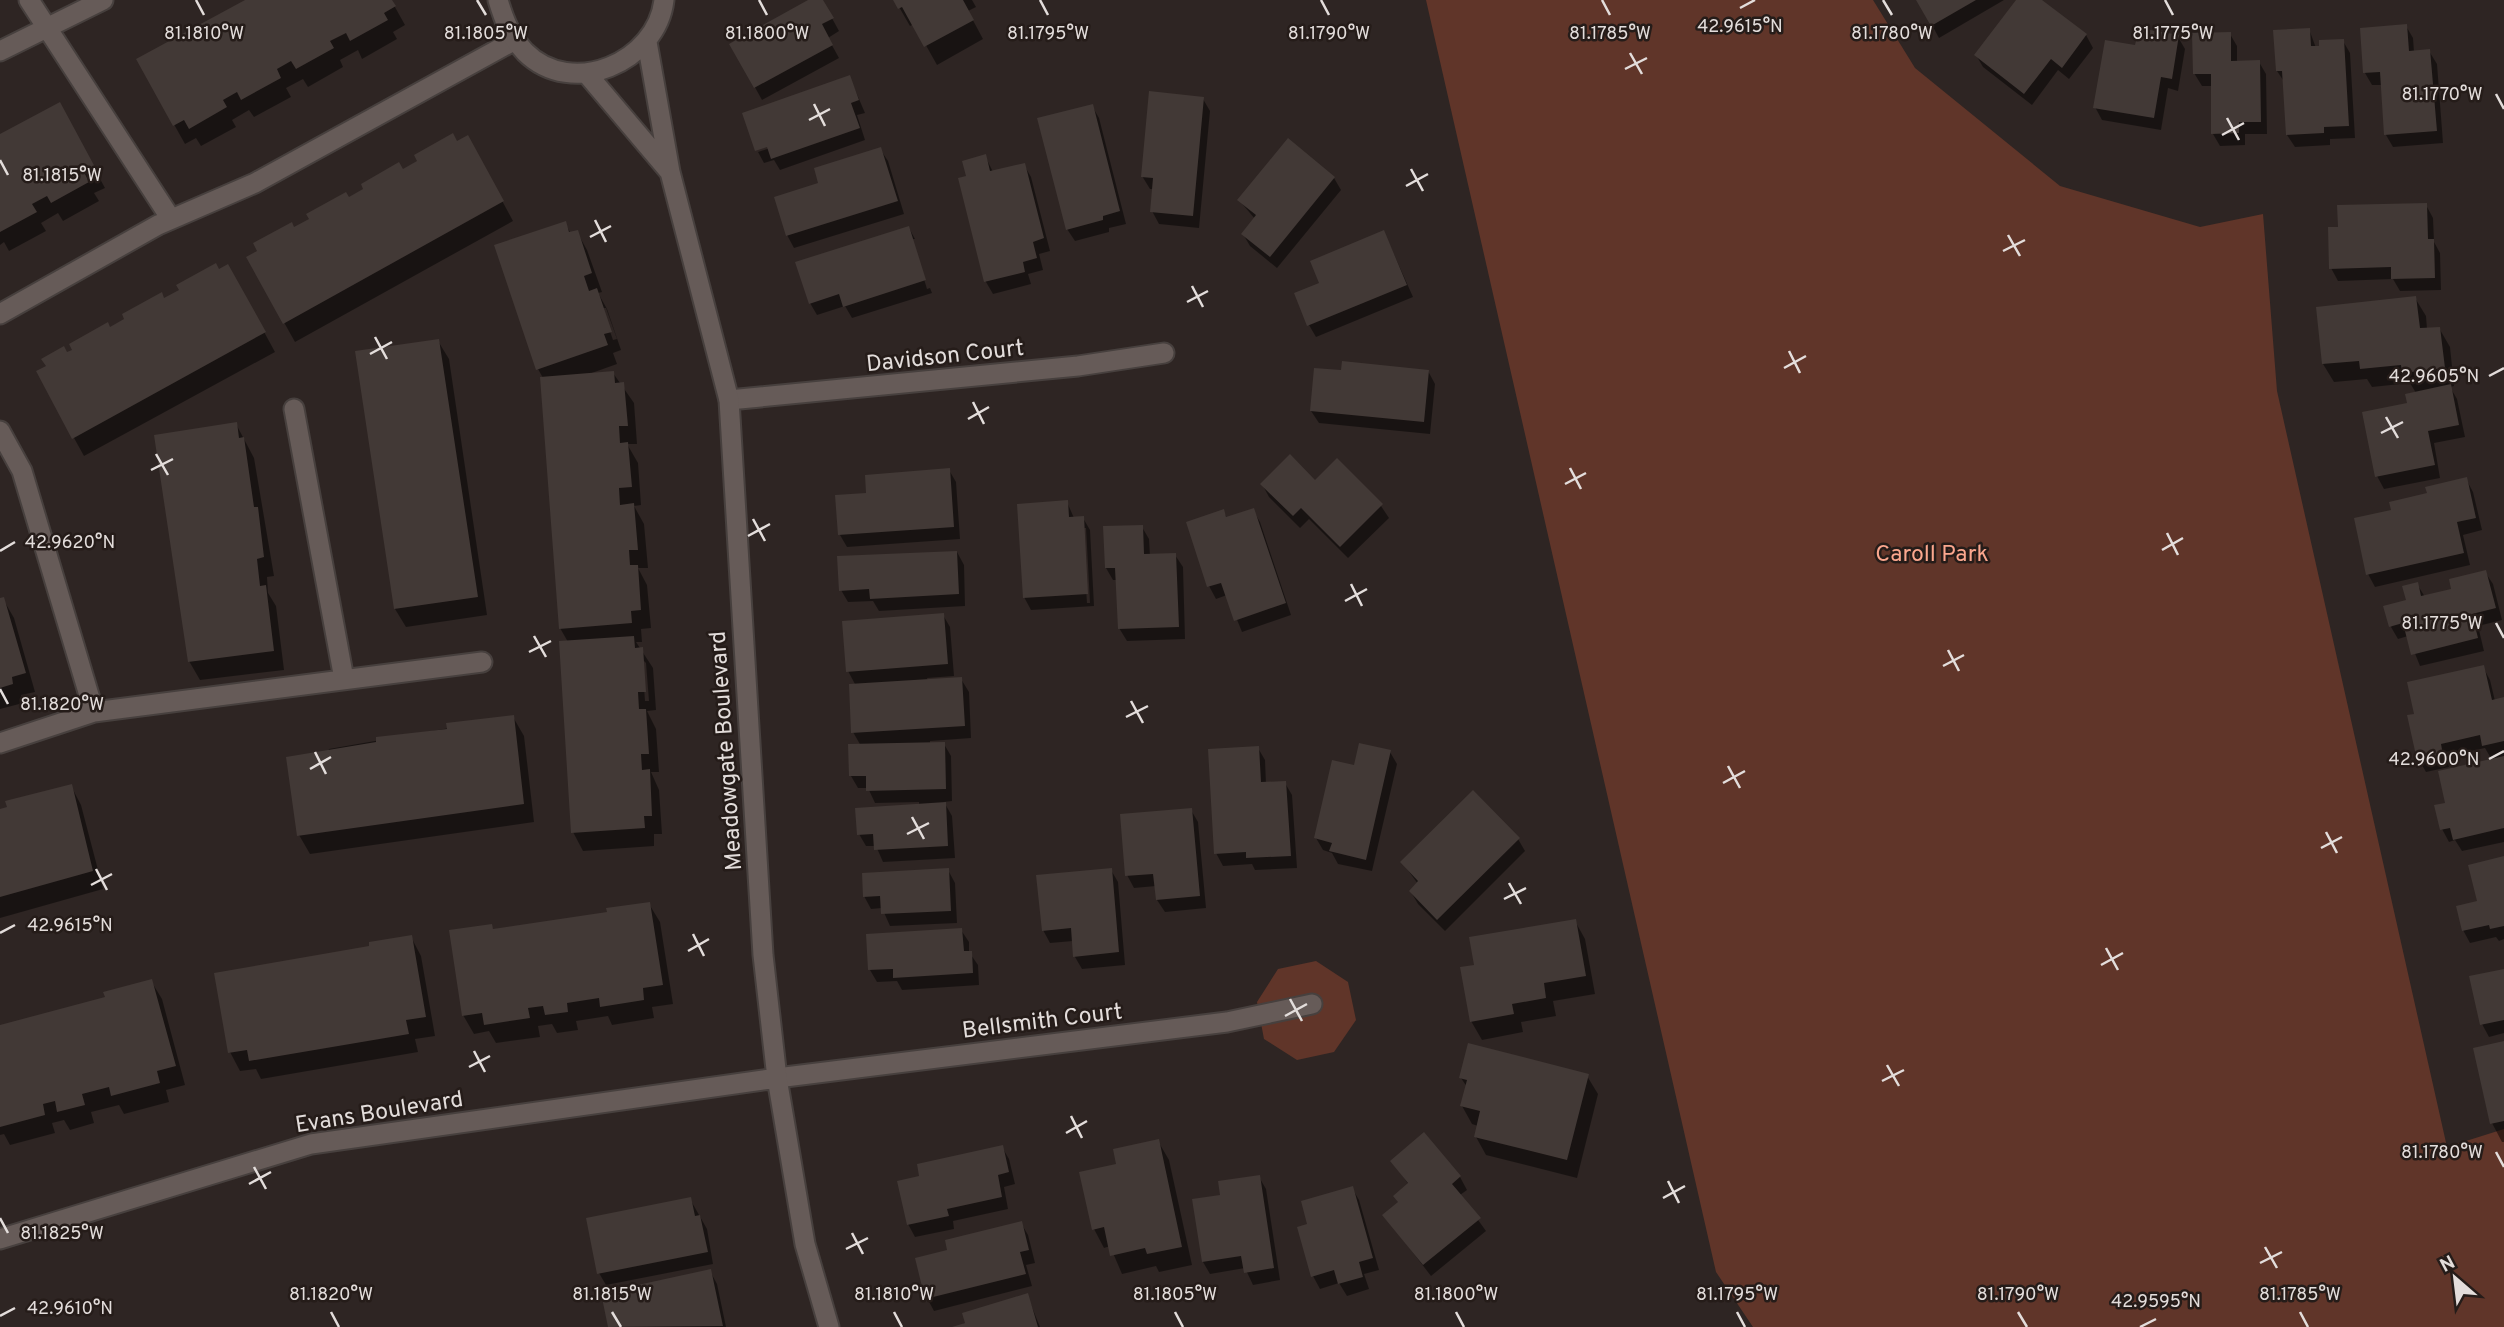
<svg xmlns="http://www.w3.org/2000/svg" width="2504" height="1327" viewBox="0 0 2504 1327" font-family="Overpass,sans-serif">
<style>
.green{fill:#603529}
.shadow{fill:#0007;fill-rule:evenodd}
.building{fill:#423936}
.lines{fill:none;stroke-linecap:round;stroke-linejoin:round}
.service-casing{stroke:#47403e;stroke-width:23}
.minor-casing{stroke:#47403e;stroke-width:23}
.tertiary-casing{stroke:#47403e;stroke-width:23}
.service{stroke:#665b58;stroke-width:19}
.minor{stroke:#665b58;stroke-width:19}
.tertiary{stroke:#665b58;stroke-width:19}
.ticks{fill:none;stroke:#e3dddb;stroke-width:2.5}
.labels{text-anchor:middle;stroke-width:5;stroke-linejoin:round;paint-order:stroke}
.street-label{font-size:23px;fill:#e3dddb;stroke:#251c19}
.park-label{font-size:23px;fill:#fba78e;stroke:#251c19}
.ticks-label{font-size:18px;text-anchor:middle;fill:#e3dddb;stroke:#251c19;stroke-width:5;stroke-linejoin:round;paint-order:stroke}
</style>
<rect width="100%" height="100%" fill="#2e2523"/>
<path class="green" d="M1426,0H1873L1915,68L2060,186L2200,227L2263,214L2277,391L2447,1147L2504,1129V1327H1753L1716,1272Z
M1316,961L1348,982L1356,1020L1334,1052L1297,1060L1264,1039L1257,1002L1278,969Z"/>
<path class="shadow" d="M248,0H391L405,25L393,32L397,39L362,59L358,50L340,60L343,67L308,87L303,79L286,88L291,97L254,117L249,110L232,120L236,127L201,146L196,138L185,144L138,60Z
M812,0H822L839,31L828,38L839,58L762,100L731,44Z
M895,0H972L976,7L968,11L983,39L937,65L914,24L910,26Z
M1918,0H2004L1939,38Z
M2018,0H2040L2086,35L2093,48L2069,79L2058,70L2032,105L1983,67L1976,55Z
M2406,26L2413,38L2414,52L2429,51L2437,64L2443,143L2393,147L2386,135L2382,85H2372L2365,73Z
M2309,29L2316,48L2343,41L2350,53L2355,138L2330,139V145L2295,147L2287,135L2285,83L2277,71Z
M2230,34L2237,46V63L2259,62L2266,74L2267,134H2245V145L2220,146L2213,134L2212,86H2202L2194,73Z
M2178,37L2185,49L2178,91L2168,88L2161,130L2102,120L2095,107L2137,47Z
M850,78L865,113L857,115L865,140L780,170L774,160L764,163L758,152L776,146Z
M1203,99L1210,111L1199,228L1159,224L1152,211L1154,189H1150L1142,176Z
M1092,106L1099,118L1126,224L1109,228V232L1075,241L1067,229Z
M69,122L105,188L94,193L99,201L63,221L58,213L41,223L46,231L9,251L4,242L0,245V136Z
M457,143L478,156L513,221L295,342L248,258L294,229Z
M880,149L888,161L904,214L794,248L787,235L821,185Z
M985,156L993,172L1024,165L1031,177L1050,251L1039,254L1043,270L1028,274L1031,284L993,294L986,282L960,180L969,177Z
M1334,178L1341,190L1277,268L1250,246L1243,234L1255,219L1239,200Z
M2426,205L2433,218L2434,242L2440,253L2441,290L2400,291L2393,279L2338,281L2331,268L2340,229Z
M565,223L571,234L577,232L587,250L602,292L598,293L607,309L621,350L613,353L617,364L589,374L613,373L634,403L637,444H627L638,463L641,505L634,506L644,524L648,568H638L647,585L651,628L641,629L642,642H636L653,668L656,710L647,711L656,729L659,772H651L659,790L662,834H654V846L583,851L573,832L568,642L560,628L543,378L538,369ZM602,308H606L617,339L613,340ZM642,659L646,663L649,701H645Z
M909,228L915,239H912L927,289L930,288L932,293L852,318L845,306L817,315L810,303Z
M1384,232L1413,297L1316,337L1309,325L1322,284Z
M218,271L238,284L275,352L84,456L74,438L67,355Z
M2415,298L2426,316L2427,329L2439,328L2450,347L2454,386L2450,387L2457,399L2465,437L2434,443L2440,478L2384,489L2377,476L2416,393L2410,383L2372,387L2367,379L2334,382L2323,364Z
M438,341L449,359L487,615L406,627L395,609Z
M1428,371L1435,384L1430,434L1319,423L1311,411Z
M236,424L254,458L274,576L267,577L268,593L276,606L284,670L200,680L189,661Z
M949,470L956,482L960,539L847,547L840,535L868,494Z
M2466,479L2473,492L2482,530L2463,535L2470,565L2375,587L2368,574L2393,511Z
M1315,482L1381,506L1389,518L1348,558L1309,519L1300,528L1269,497L1262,484Z
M1067,502L1074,518H1083L1090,530L1094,606L1031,610L1024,597ZM1082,528H1086L1090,603H1087Z
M1253,510L1260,522L1291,615L1242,632L1227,595L1216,599L1209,586L1223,511L1227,518Z
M1142,527L1149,539L1150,556L1175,555L1183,567L1185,639L1127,641L1119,628L1117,580H1113L1106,568Z
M957,552L964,565L965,606L879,611L873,601L848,602L841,590Z
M2485,572L2493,584L2502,620L2478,626L2484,651L2420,666L2408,636L2398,639L2391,627L2417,584L2425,597L2453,590Z
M3,599L14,618L35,692L21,695L23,703L0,709V600Z
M943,615L950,627L954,676L927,678L928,681L961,679L969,692L971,738L930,741V744H944L951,756L952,801L944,802L952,816L955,858L883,862L876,846H866L859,834L919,805V802L875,803L868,788H858L851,776L861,746L853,732L856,686L848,671Z
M2483,667L2490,680L2495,701L2504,699V842L2462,851L2455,840L2449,842L2442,829L2448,805L2492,760L2485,748L2447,756L2449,767L2426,772L2419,760L2416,715ZM2451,751L2452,754L2420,761V758Z
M513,717L524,736L534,822L310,854L299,835L329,749Z
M1258,748L1265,760L1266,784L1285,783L1292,795L1297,868L1255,870L1252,864L1223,866L1216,853Z
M1390,752L1397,764L1372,871L1338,864L1332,853L1323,850L1316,838L1355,767Z
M71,786L81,805L103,889L0,918V811Z
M1191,810L1198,822L1206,908L1165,912L1157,900L1156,886L1134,888L1127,875Z
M1518,839L1525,851L1445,931L1418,904L1411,892L1418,884L1402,862Z
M2504,858V939L2499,941L2496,937L2470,943L2463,930Z
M948,870L955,883L957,923L890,926L882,908L871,909L864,896Z
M1111,870L1118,882L1125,965L1082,969L1075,957L1073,941L1050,943L1043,930Z
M649,904L660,922L673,1004L652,1007L654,1018L612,1025L608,1016L576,1021L578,1030L557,1033L552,1024L538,1026L540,1037L496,1043L489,1031L474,1034L463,1015L491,926L494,931L609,914Z
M1575,921L1585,939L1595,994L1553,1001L1556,1016L1521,1022L1523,1032L1482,1040L1471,1021L1476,967Z
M961,930L969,942V952L978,965L979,985L902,990L897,981L877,982L870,970Z
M411,937L421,956L435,1036L415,1039L418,1052L261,1079L256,1069L240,1071L230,1052L371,948Z
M2504,970V1033L2489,1037L2482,1024Z
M151,981L162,999L185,1085L166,1090L169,1102L124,1114L119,1105L91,1112L94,1123L70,1130L64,1120L52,1123L55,1133L10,1145L4,1134L0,1135V1027L107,998Z
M2504,1042V1142H2502L2492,1123Z
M1587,1076L1598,1094L1577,1178L1486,1155L1476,1137L1478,1126L1472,1124L1462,1106L1467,1087L1461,1078Z
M1424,1134L1460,1177L1467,1190L1460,1195L1486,1231L1431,1276L1384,1215L1399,1203L1409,1185L1392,1161Z
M1158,1141L1169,1160L1192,1265L1159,1272L1156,1266L1122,1274L1110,1246L1104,1248L1094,1229L1118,1165Z
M1002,1147L1009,1159L1015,1184L1004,1187L1008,1209L953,1221L954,1229L915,1237L908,1224L921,1177Z
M1259,1177L1266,1189L1280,1280L1253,1285L1245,1268L1210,1274L1203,1262L1194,1201L1221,1196Z
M1352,1188L1359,1200L1379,1270L1364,1274L1369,1289L1347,1296L1339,1283L1320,1289L1313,1276L1309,1225Z
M690,1199L707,1229L713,1264L606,1285L599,1273Z
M1021,1223L1028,1235L1035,1263L1026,1265L1032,1286L934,1311L927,1298Z
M710,1271L717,1284L726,1327H609L603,1294Z
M1027,1295L1040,1327H956Z"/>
<path class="building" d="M245,0H392L396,6L384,13L388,20L350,41L346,33L330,41L334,48L296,69L291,61L277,69L281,78L241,100L237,92L223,100L227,107L189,129L184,120L173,126L136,59Z
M808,0H823L834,18L822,24L833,45L754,88L729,44Z
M893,0H963L974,20L924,47L902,7L898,9Z
M1916,0H1976L1931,26Z
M2016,0H2042L2087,34L2062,68L2051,59L2024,94L1974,55Z
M2407,24L2409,51L2430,49L2437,131L2384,135L2380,72L2363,73L2360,28Z
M2139,28L2179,35L2172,79L2161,77L2154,118L2093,108L2105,40L2135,45Z
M2310,28L2311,46H2319V40L2344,39L2349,126L2324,127V133L2286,135L2282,71H2276L2273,30Z
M2231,32V61L2260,60L2261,122H2239V133L2211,134V74H2193L2192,33Z
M850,75L859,100L851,103L860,128L771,159L767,147L755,151L742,113Z
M1149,91L1204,97L1193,216L1150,212L1153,178L1141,177Z
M60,102L96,169L85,174L89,182L51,203L47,196L32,204L37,212L0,232V134Z
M1093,104L1120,211L1103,216V220L1066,230L1037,118Z
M453,133L457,141L468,135L504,201L283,324L246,257L257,251L253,243L292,222L294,227L309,219L306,214L346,192L349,197L363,189L361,184L399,162L403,169L417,161L414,155Z
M1288,138L1335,177L1270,257L1241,234L1256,215L1237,200Z
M881,147L898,201L786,236L774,197L818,183L814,168Z
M986,154L990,171L1025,163L1044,238L1033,242L1037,258L1023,262L1025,272L984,282L958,178L966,176L962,161Z
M2427,203L2428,239H2434L2435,278L2391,279V267L2329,269L2328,227H2338L2337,205Z
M566,221L569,232L578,230L592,273L584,276L589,291L597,288L612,332L604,334L608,345L536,370L494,245Z
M909,226L926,280L843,307L839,294L809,304L795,262Z
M1384,230L1407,285L1307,326L1294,293L1319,283L1310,261Z
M216,263L219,269L228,264L266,332L72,439L36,371L46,366L41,359L64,346L67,352L72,350L69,344L108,322L110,327L124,319L122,314L162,292L164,298L179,290L176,285Z
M2416,296L2420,328L2440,327L2445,368L2402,373L2401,365L2360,369L2359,361L2322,364L2316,307Z
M439,339L478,597L394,609L355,351Z
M1342,361L1429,370L1424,422L1310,411L1314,368L1341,370Z
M614,371L615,383L624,382L628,426H619L620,443L628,442L632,487L619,488L620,505L634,503L638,550H629L630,565H638L641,610L631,611L632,623L559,629L540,377Z
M2451,384L2459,425L2428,431L2435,465L2375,477L2362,412L2407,403L2405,394Z
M237,422L239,438L244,437L254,507H258L264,557L257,559L260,586L266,585L274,651L188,662L154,435Z
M1290,454L1315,480L1337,458L1383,504L1340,547L1301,508L1293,516L1260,484Z
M950,468L954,527L838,535L835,495L866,493L865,475Z
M2467,477L2476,518L2457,522L2464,553L2366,575L2354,518L2391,510L2389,502L2427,493L2425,487Z
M1068,500L1069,517L1084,516L1088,594L1023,598L1017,504Z
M1254,508L1286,603L1234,621L1221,583L1207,587L1186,522L1224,509L1226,517Z
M1143,525L1144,554L1176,553L1179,627L1118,629L1115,568H1105L1103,526Z
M957,551L959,594L870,599L869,589L839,591L837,556Z
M2486,570L2496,608L2472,614L2478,638L2411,655L2403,623L2389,627L2383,606L2406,600L2402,586L2418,582L2421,596L2451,589L2449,579Z
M4,597L26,673L12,677L13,684L0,688V598Z
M944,613L948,664L846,672L842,621Z
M634,636L635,648L643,647L646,692H638L639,709H646L649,754H641L642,770L650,769L652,816H644L645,828L571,833L559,641Z
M2484,665L2492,700L2504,697V741L2482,746L2480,735L2441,744L2443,755L2417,760L2407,715L2414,714L2407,682Z
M962,677L965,726L851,733L849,684Z
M514,715L524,804L297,836L286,757L376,742V737L447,729L446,723Z
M945,742L946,789L866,791V776H849L848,744Z
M1359,743L1391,750L1366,860L1329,851L1332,843L1314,838L1332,760L1354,765Z
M1259,746L1261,782L1286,781L1291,856L1246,858V852L1214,854L1208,749Z
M2504,756V828L2453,840L2450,828L2440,830L2434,805L2445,803L2438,771Z
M72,784L93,871L0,897V809L7,807L5,801Z
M1473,790L1520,838L1437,920L1409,891L1418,881L1400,862Z
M946,802L948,846L874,850L873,834L857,835L855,808Z
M1192,808L1200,896L1156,900L1153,874L1125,876L1120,814Z
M2504,856V926L2490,929L2489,925L2462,931L2456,906L2477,901L2468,865Z
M949,868L951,911L881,914L880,896L863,897L862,873Z
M1112,868L1119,952L1073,957L1071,928L1042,931L1036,875Z
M650,902L663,985L643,988L644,1000L600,1007L599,998L567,1003L568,1012L545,1015L543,1006L528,1008L530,1018L484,1025L482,1013L462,1016L449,930L492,924L493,929L607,912L606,908Z
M1576,919L1586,976L1544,983L1546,998L1512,1004L1514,1014L1470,1022L1460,967L1474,965L1469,937Z
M962,928L964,951H972L973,973L893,978V969L868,970L866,934Z
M412,935L426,1017L406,1020L409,1034L249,1061L247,1050L228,1053L214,973L369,946V942Z
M2504,969V1020L2480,1025L2469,976Z
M152,979L176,1066L157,1071L160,1083L111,1096L109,1087L82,1094L85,1105L57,1112L55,1101L43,1104L45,1115L0,1127V1025L105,997L103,992Z
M2504,1041V1121L2490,1124L2473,1048Z
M1468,1043L1589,1074L1567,1160L1474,1137L1480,1111L1460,1106L1467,1080L1459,1078Z
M1424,1132L1461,1176L1452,1184L1481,1218L1423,1265L1382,1215L1398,1202L1393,1196L1408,1183L1390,1161Z
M1159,1139L1182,1247L1147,1254L1145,1248L1110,1256L1104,1227L1092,1230L1079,1172L1116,1164L1113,1149Z
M1003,1145L1009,1172L998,1175L1002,1197L947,1209L949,1216L907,1225L897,1181L919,1176L917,1164Z
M1260,1175L1274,1268L1244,1273L1241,1256L1202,1262L1192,1199L1220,1195L1218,1181Z
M1353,1186L1373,1258L1359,1262L1363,1277L1338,1284L1334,1270L1311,1277L1297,1227L1307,1224L1301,1201Z
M691,1197L695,1216L700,1215L708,1252L597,1274L586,1218Z
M1022,1221L1029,1250L1020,1252L1026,1274L925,1299L915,1258L947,1250L945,1240Z
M711,1269L723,1326L608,1327L601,1293Z
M1028,1293L1038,1327H952L965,1323L962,1313Z"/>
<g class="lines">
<defs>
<path id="service" d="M29,0L171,219
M0,51L103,0
M0,314L158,225L255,183L515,40
M294,409L344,679
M0,431L22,471L94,712L482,662
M0,743L94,712"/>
<path id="minor" d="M729,400L1078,366L1164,353
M777,1078L1227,1022L1312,1004"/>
<path id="tertiary" d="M498,0C504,20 510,36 525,52C572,99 657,62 664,0
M647,42L670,172L729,400L763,955L777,1078L805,1244L829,1327
M587,74L669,171
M0,1239L311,1144L777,1078"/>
</defs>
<use href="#service" class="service-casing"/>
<use href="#minor" class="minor-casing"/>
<use href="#tertiary" class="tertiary-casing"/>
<use href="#service" class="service"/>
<use href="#minor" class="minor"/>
<use href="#tertiary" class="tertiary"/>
</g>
<path class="ticks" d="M196,0L204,15M477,0L486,15M759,0L767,15M1040,0L1048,15M1321,0L1329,15M1602,0L1610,15M1883,0L1892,15M2165,0L2173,15M1740,8L1755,0M1630,53L1642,74M1625,69L1647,58M2496,94L2504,109M814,104L825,126M2227,118L2239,140M809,120L830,109M2222,135L2244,123M0,160L8,175M1411,169L1423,191M1406,186L1428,174M595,220L606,242M2008,235L2020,256M590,237L611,226M2003,251L2025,240M1192,286L1203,307M1187,302L1208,291M375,337L387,359M1789,351L1800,373M370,354L392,342M1784,368L1806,356M2489,376L2504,368M973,402L984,424M2386,417L2398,438M968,419L989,407M2381,433L2403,422M156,454L168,475M1570,468L1581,489M151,470L173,459M1565,484L1586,473M753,519L765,541M2167,533L2178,555M748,536L770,524M2162,550L2183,538M0,551L15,542M1351,584L1362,606M1345,601L1367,589M2496,623L2504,638M534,636L546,657M1948,650L1959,671M529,652L551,641M1943,666L1964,655M0,689L8,704M1131,701L1143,723M1126,717L1148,706M315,752L326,774M2489,759L2504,751M1728,766L1740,788M310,769L331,757M1723,783L1745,771M912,817L924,839M2326,832L2337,853M907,834L929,823M2321,848L2342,837M96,869L107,890M1509,883L1521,904M91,885L112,874M1504,899L1526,888M0,933L15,925M693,934L704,956M2106,948L2118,970M688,951L709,939M2101,965L2123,953M1290,999L1302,1021M1285,1016L1307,1004M474,1051L485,1072M1887,1065L1899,1086M469,1067L490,1056M1882,1081L1904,1070M1071,1116L1082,1138M1066,1133L1087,1121M2496,1152L2504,1167M254,1167L266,1189M1668,1181L1679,1203M249,1184L271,1172M1663,1198L1685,1186M0,1218L8,1233M852,1233L863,1254M2265,1247L2277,1268M846,1249L868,1238M2260,1263L2282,1252M331,1312L339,1327M612,1312L621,1327M894,1312L902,1327M1175,1312L1183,1327M1456,1312L1464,1327M1737,1312L1745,1327M2018,1312L2027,1327M2300,1312L2308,1327M0,1316L15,1308M2140,1327L2156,1319"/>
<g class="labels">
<g class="street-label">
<text transform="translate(945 355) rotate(-6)" y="8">Davidson Court</text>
<text transform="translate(725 751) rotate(-94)" y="8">Meadowgate Boulevard</text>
<text transform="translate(1042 1020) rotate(-7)" y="8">Bellsmith Court</text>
<text transform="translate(379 1111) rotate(-9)" y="8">Evans Boulevard</text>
</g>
<g class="park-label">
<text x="1932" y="561">Caroll Park</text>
</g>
</g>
<g class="ticks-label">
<text x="1740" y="32">42.9615°N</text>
<text x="204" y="39">81.1810°W</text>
<text x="486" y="39">81.1805°W</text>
<text x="767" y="39">81.1800°W</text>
<text x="1048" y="39">81.1795°W</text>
<text x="1329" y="39">81.1790°W</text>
<text x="1610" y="39">81.1785°W</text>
<text x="1892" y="39">81.1780°W</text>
<text x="2173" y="39">81.1775°W</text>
<text x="2442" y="100">81.1770°W</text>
<text x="62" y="181">81.1815°W</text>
<text x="2434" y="382">42.9605°N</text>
<text x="70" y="548">42.9620°N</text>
<text x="2442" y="629">81.1775°W</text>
<text x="62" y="710">81.1820°W</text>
<text x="2434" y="765">42.9600°N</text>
<text x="70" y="931">42.9615°N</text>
<text x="2442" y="1158">81.1780°W</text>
<text x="62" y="1239">81.1825°W</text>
<text x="331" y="1300">81.1820°W</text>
<text x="612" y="1300">81.1815°W</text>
<text x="894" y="1300">81.1810°W</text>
<text x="1175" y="1300">81.1805°W</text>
<text x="1456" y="1300">81.1800°W</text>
<text x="1737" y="1300">81.1795°W</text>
<text x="2018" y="1300">81.1790°W</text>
<text x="2300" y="1300">81.1785°W</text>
<text x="2156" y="1307">42.9595°N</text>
<text x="70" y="1314">42.9610°N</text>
</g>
<g transform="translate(2455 1278) rotate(332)" stroke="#251c19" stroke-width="5" paint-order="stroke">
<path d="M0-5L12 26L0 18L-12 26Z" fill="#e3dddb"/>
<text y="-10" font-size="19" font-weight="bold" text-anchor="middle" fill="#e3dddb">N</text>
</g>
</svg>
